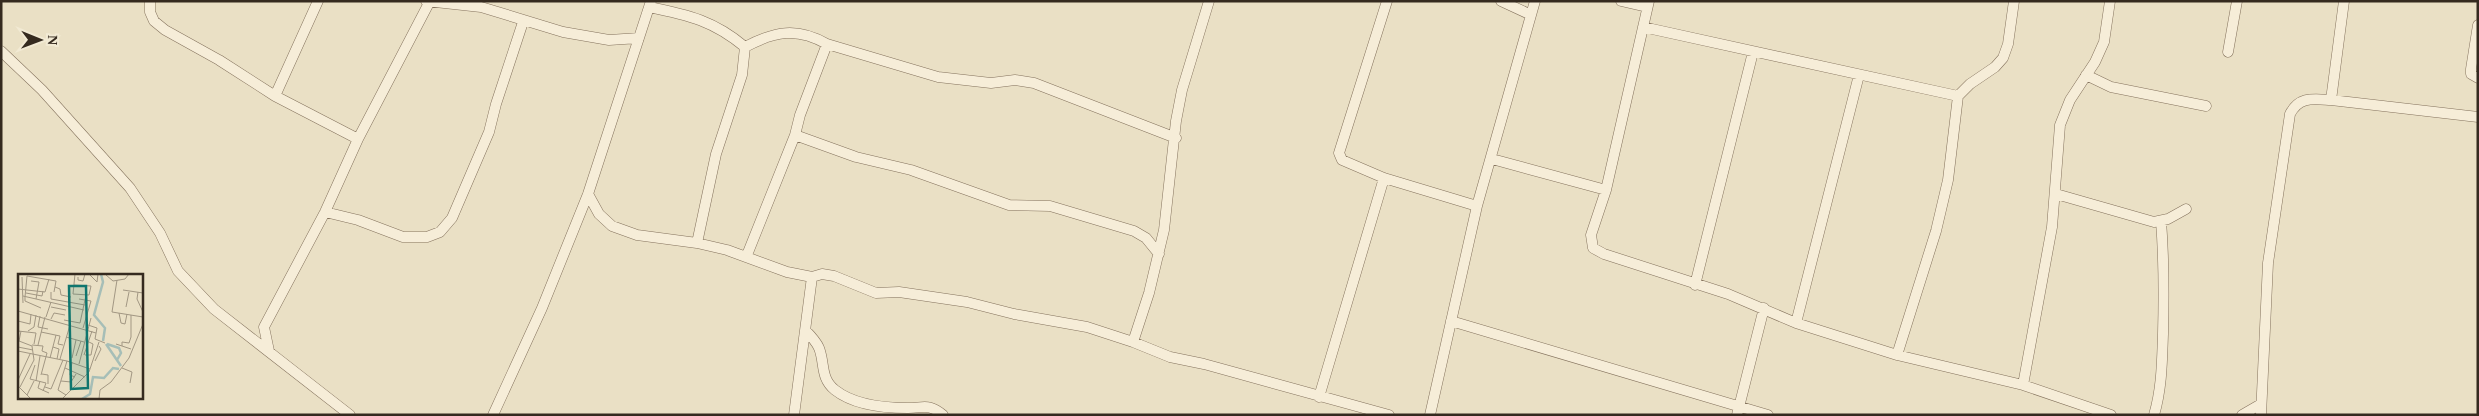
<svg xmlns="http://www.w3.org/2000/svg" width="2479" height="416" font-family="Georgia,serif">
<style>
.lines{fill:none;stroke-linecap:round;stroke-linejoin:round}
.minor-casing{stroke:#84725d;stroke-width:11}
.minor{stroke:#f6edd8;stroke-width:10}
.inset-river{fill:none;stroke:#a6beb7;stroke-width:2.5}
.inset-road{fill:none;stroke:#a29783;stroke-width:1}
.view{fill:#0f766e;fill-opacity:0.15;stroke:#0f766e;stroke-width:2.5}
.inset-edge{fill:none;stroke:#352a1f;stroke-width:2.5}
</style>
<rect width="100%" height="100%" fill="#eae0c5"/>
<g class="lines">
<defs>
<path id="minor" d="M150,1V12L154,21L165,30L219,60L275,96L358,139
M426,1L481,7L563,32L609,40L639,38
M1387,1L1339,153L1342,160L1384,178L1477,206
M1501,1L1529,14
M1621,1L1647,7
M1649,1L1606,190L1591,235L1593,248L1604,254L1728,294L1796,323L1897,355L2023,385L2111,415
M649,7C689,15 714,21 745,47L742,75L716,154L697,243
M2478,25L2471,69V74L2478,78
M1643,27L1958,96
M745,47C775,31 797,27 827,44L938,77L991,83L1015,80L1034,83L1176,138
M1,51L42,90L130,188L160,233L178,271L214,309L350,415
M2228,52L2237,1
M2086,75L2111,87L2206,106
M275,96L318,1
M2331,100L2344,1
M795,135L856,157L911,170L1009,205L1050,206L1134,231L1146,238L1159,254
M1492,159L1606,190
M588,194L599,214L612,226L637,235L697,243L727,250L787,272L812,277L822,274L834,276L876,293L899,292L967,302L1014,314L1087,327L1133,342L1170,357L1204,364L1389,415
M2056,194L2154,222L2168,219L2186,209
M325,212L358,220L403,237H427L440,232L452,218L489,132L496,104L523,22
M747,255L795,135L800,115L827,44
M1695,285L1753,52
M1451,321L1768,415
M1796,323L1859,75
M805,330C811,336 816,341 819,348C825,363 820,378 835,390C854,405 884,408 908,408C924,408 929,403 943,415
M1133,342L1149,293L1164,230L1176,121L1182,90L1209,1
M269,351L264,327L325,212L358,139L430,1
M1897,355L1936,231L1948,180L1958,96L1970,84L1995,67L2003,58L2008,44L2014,1
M2023,385L2052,227L2060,125L2070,100L2095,62L2104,42L2110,1
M1319,397L1384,178
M493,415L542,308L588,194L651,1
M794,415L812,277
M1430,415L1477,206L1535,1
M1737,415L1764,308
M2154,415C2162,388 2162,361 2163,334C2164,296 2164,259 2161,221
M2242,415L2261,404
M2261,415L2268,263L2290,114C2299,96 2313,99 2331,100L2478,117"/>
</defs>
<use href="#minor" class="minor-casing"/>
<use href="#minor" class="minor"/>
</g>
<g transform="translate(18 274)">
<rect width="125" height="125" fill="#eae0c5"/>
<path class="inset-river" d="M83,0L85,8L76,41L87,54L85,67M88,70L103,92M89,70L101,74L103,79L99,86M64,125L72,120L75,103L86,104L95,94L101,95"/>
<path class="inset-road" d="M71,0L79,8L80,0M88,1L95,7L107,5L111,0M4,3L5,29M60,3V6L65,7L67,0M99,6L94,38L125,43M13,7L21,8L18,25M56,11L73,12L71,21L55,20L57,0M37,13L42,15L43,21L53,23M0,15L27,18L31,5M0,16V35M105,16L125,19M33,18V25L67,31M120,18L119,25L125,38M8,19L24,22L25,17M5,22L66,36M7,23L9,2L38,7L36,18M7,23V27L23,34M61,25L73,27L65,54M33,33L48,36M108,33L111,18M0,37L78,59M101,39L103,49L107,50L109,40M22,42L20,53L30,55M28,43L33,28M33,45L36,39L47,41M46,46L62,49L68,21M0,47L12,50L13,40M70,51L79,54L77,65L87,69M0,57L18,59L16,70M10,57L16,53L18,41M23,58L42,62L40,70L45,71M48,63L66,68M98,70L113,75M14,71L25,72L24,77L29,79L23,101M20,71L27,43M104,72V68L111,69L113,63V41M0,73L15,76M35,73L41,75L39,85M0,77L49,87L72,95M66,81L74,57M67,81H73L75,70L71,68M58,82L63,67M32,84L38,61M54,84L58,66M42,85L52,51M77,87L83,75L81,72M54,88L52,101L57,103M61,90L73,44M17,91L12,105L28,109L25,117M47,94L67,103M104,94L114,98L112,109M24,100L30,101V110M0,106L12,80M18,107L22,82M22,107L20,114L31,119M43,107L53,108L58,100M1,113L13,125M2,113L16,86L14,72L1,67L3,57M27,113L33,115L45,86M9,121L16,107M48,121L40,116L49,87M44,125L71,98L81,68M81,125L82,116L93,108L111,84L125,50"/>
<path class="view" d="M51,12H68L70,114L53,115Z"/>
<rect width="125" height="125" class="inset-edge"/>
</g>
<rect width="2479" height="416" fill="none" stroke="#352a1f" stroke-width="5"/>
<g transform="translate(40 40) rotate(91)" stroke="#f2ead4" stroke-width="4" paint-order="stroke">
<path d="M0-4L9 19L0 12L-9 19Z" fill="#352a1f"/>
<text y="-8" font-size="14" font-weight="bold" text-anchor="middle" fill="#352a1f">N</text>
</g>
</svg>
